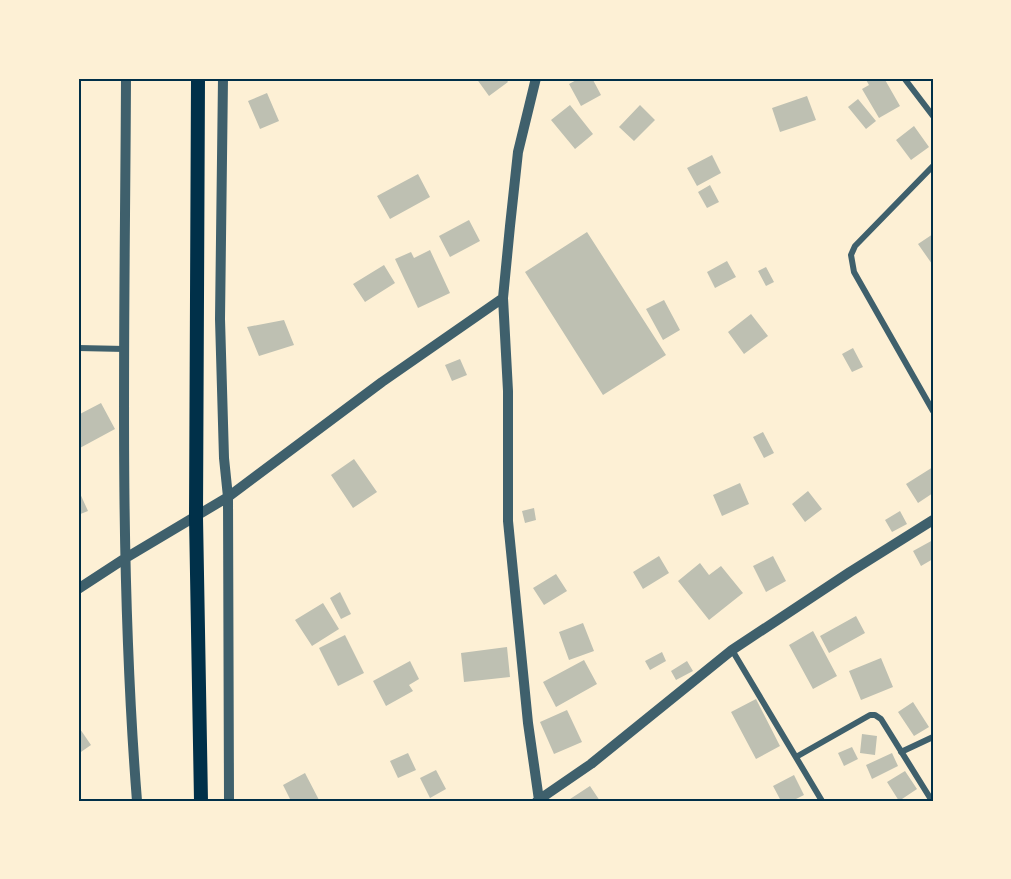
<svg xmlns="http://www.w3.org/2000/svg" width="1011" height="879" font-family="Georgia,serif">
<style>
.building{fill:#bec0b2}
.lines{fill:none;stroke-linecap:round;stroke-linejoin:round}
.minor{stroke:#3f606c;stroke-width:6}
.tertiary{stroke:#3f606c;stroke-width:10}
.trunk{stroke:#003049;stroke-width:14}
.neatline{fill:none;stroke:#003049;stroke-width:2}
</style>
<rect width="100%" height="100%" fill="#fdf0d5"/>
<path class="building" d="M476,78H505L508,82L489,96Z
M580,78H592L601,95L581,106L569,84Z
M865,78H884L900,106L879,118L862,89L869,85Z
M267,93L279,121L260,129L248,101Z
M807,96L816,120L780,132L772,108Z
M858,99L876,121L866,129L848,107Z
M570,105L593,134L575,149L551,120Z
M640,105L655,120L634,141L619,127Z
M914,126L929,147L911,160L896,140Z
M712,155L721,173L697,186L687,168Z
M418,174L430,197L390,219L377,196Z
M710,185L719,202L707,208L698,192Z
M469,220L480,241L450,257L439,236Z
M587,232L666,355L603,395L525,272Z
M933,234V263L932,264L918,244Z
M430,250L450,293L418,308L395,259L411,252L414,258Z
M727,261L736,277L715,288L707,272Z
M384,265L395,283L365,302L353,284Z
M766,267L774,282L766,286L758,271Z
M664,300L680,330L663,340L646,309Z
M751,314L768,336L744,354L728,332Z
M284,320L294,345L259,356L247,327Z
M853,348L863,367L852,372L842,354Z
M460,359L467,375L452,381L445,365Z
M101,403L115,429L78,449V415Z
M763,432L774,453L764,458L753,437Z
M354,459L377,492L353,508L331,475Z
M933,467V493L918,503L906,484Z
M740,483L749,504L722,516L713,495Z
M78,489L88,511L78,515Z
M808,491L822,509L805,522L792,504Z
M534,508L536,520L525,523L522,511Z
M900,511L907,524L892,532L885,520Z
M933,540V559L921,566L913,551Z
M659,556L669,573L643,589L633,572Z
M773,556L786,581L766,592L753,566Z
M700,563L709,575L721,566L743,593L709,620L678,581Z
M556,574L567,591L544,605L533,588Z
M340,592L351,614L341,619L330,598Z
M323,603L339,629L312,646L295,620Z
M856,616L865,633L829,653L820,636Z
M583,623L594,651L569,660L559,632Z
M813,631L837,676L813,689L789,645Z
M345,635L364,673L338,686L319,648Z
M507,647L510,677L464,682L461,653Z
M662,652L666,661L650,670L645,661Z
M881,658L893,687L861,700L849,671Z
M584,660L597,684L556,707L543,682Z
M410,661L419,679L409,685L413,691L386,706L373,681Z
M687,661L693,671L676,680L671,671Z
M756,699L780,746L756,759L731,712Z
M913,702L929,727L914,736L898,712Z
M567,710L582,742L554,754L540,722Z
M78,726L91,745L78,754Z
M862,734L877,736L875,755L860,753Z
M852,747L858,759L844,766L838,753Z
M408,753L416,770L398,778L390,761Z
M892,753L898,766L872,779L866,765Z
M436,770L446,789L430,798L420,778Z
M905,771L917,789L899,801L887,782Z
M305,773L319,800L316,801H291L283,785Z
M794,775L804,795L792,801H781L773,786Z
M590,786L600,801H567Z"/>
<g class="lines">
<path class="minor" d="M904,78L933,116
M933,166L855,246L851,255L854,272L933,411
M78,348L125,349
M732,650L822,801
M901,752L933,737
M796,757L870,715H875L881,719L932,801"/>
<path class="tertiary" d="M126,78C125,319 118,561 137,801
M223,78L220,319L224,458L228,497L229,801
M536,78L518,152L510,226L503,298L508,391V521L528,723L539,800
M78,589L124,559L228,497L382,382L503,298
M537,801L591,764L732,650L850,572L933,520"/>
<path class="trunk" d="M198,78L196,517L201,801"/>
</g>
<rect width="1011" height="879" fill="none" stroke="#fdf0d5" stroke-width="159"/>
<rect x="80" y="80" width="852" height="720" class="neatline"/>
</svg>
